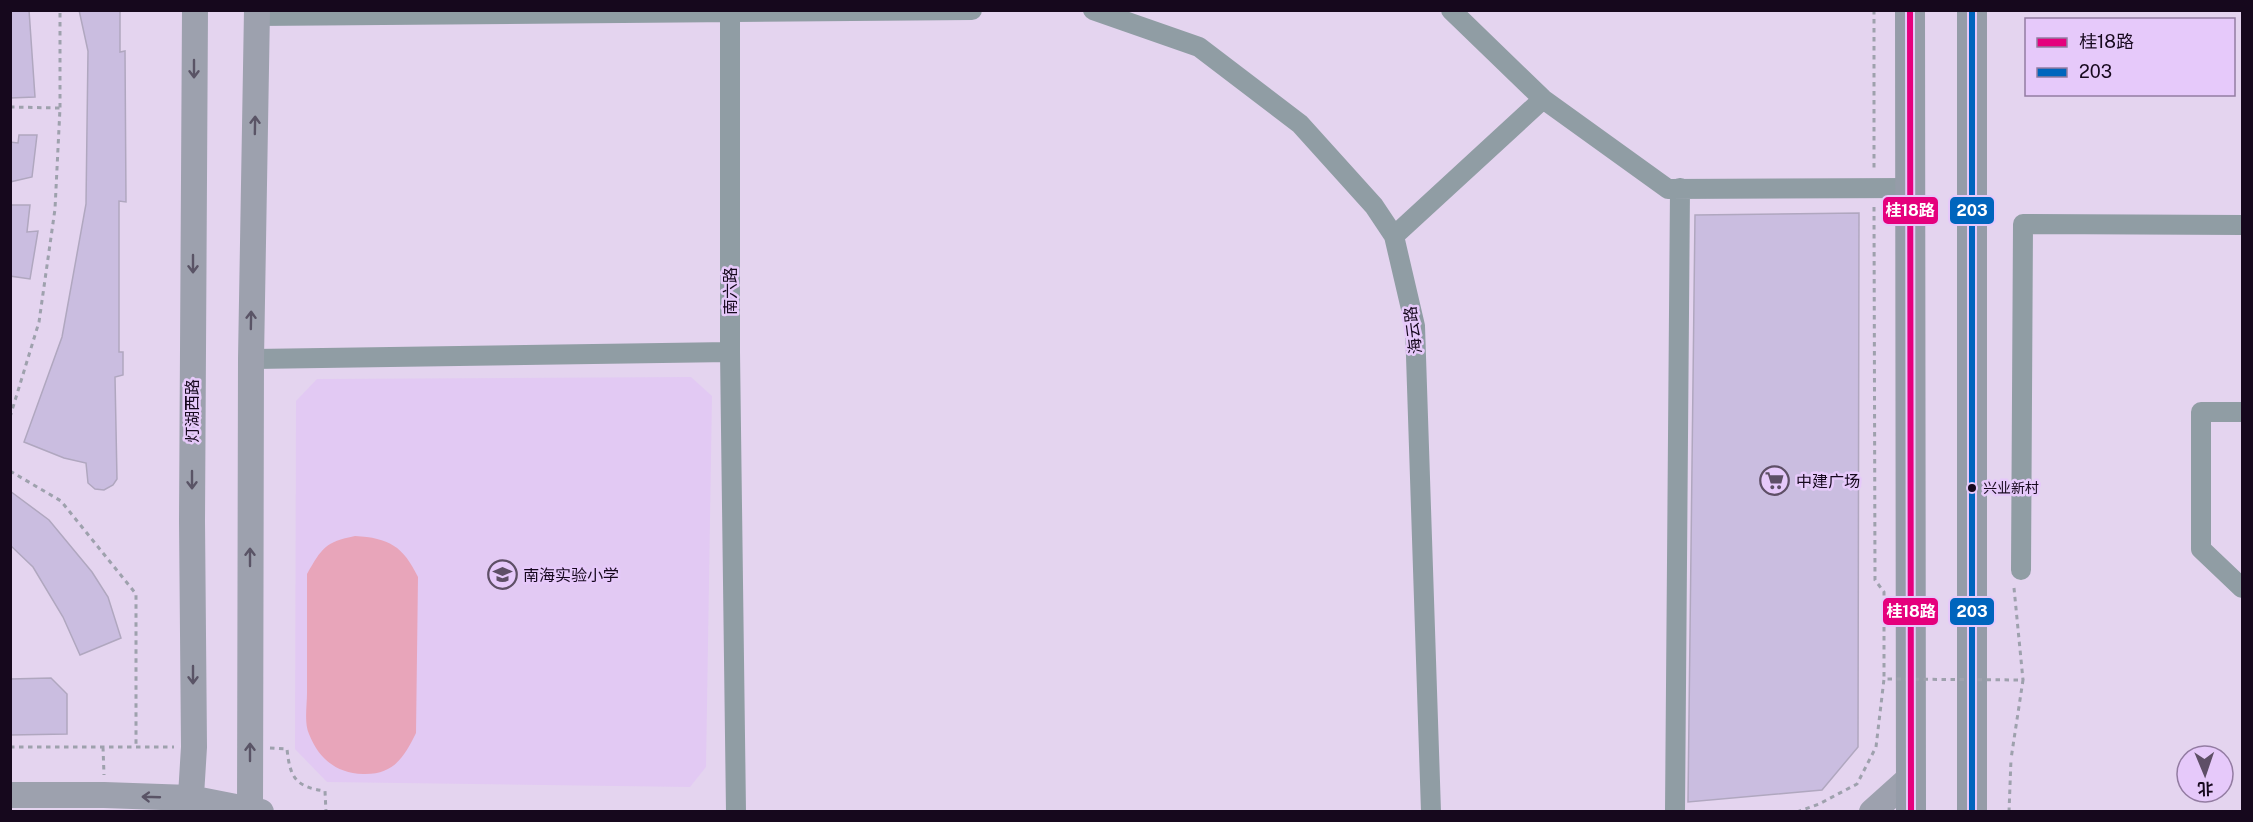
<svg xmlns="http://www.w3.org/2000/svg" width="2253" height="822" font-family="'Public Sans','Noto Sans SC',sans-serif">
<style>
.built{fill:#e2c9f3}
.green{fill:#e8a5ba}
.building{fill:#cabde0;stroke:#b0a7bf;stroke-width:1.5}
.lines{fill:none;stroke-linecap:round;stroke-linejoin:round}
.path{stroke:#9ea1ad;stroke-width:3;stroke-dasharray:4.5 4.5;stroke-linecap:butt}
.minor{stroke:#909da4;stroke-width:20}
.major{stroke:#9da1ae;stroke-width:26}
.highway{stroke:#959ca8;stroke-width:30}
.path-bridge{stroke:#9ea1ad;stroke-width:3;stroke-dasharray:4.5 4.5;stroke-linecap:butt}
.bus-1-casing{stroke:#e6c9fa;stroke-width:10}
.bus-2-casing{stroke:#e6c9fa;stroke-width:10}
.bus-1{stroke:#e5007d;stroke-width:6}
.bus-2{stroke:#0065bd;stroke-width:6}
.oneway{stroke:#5a5466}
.bus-dot{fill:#16081d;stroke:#e6c9fa;stroke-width:2}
.labels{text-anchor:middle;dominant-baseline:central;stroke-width:5;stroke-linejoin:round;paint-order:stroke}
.bus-label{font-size:14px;fill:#16081d;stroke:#e6c9fa;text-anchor:start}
.street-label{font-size:16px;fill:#16081d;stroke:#e6c9fa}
.poi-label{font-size:16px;fill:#16081d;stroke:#e6c9fa;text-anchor:start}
.line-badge{stroke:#e6c9fa;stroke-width:2}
.badge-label{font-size:16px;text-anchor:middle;font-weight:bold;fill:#fff}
</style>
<rect width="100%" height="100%" fill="#e4d4ef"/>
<path class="built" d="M691,377L712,396L706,767L690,787L327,782L295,749L296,401L317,379Z"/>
<path class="green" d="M355,536C389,538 403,546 418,577L416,733C404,757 394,775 363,774C336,773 319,759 309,734C304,723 307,705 307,693C307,653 307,613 307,574C322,548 325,542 355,536Z"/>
<path class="building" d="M10,10H29L35,97L10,98Z
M79,10H120V52L125,51L126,202L119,201V352H123V375L115,377L117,479L113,485L104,490L95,489L88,483L86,463L64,458L24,442L62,337L86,204L88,51Z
M19,135H37L32,177L10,182V142L18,143Z
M10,205H30L27,232L38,231L30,279L10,276Z
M1859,213L1858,747L1822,790L1688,802L1695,215Z
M10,491L49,520L92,572L108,597L121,638L80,655L63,617L33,567L10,545Z
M51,678L67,694V734L10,735V679Z"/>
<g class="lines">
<path class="path" d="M1874,10V171
M10,107L60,108
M1874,207L1875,580L1884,592V679
M10,417L39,322L55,209L60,108V10
M10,471L61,501L136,594V747
M2014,588L2023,680
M10,747H174
M103,747L104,775
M270,748L287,749C290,777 295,787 325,791L326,812
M1797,812L1819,804L1857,784L1876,747
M2009,812L2011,759"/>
<path class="minor" d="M1093,10L1199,47L1300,124L1374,206L1394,236L1415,326L1431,812
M1451,10L1543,99L1668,189L1910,188
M730,13V352L736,812
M257,16L972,10
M1394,236L1543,99
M251,359L730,352
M2242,412H2201V549L2242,588
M2021,570L2023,224L2242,225
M1675,812L1680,188"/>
<path class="major" d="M10,795H104L190,798L261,812
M190,812L194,747L192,521L195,10
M250,812L251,359L257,10
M1872,812L1911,777"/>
<path class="highway" d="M1910,10L1911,812
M1972,812V10"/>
<path class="path-bridge" d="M1876,747L1884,679L2023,680L2011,759"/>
<defs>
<path id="bus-1" d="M1910,10L1911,812"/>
<path id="bus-2" d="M1972,10V812"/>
</defs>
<use href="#bus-1" class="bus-1-casing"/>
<use href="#bus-2" class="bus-2-casing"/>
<use href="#bus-1" class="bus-1"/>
<use href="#bus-2" class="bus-2"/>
</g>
<defs><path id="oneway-shaft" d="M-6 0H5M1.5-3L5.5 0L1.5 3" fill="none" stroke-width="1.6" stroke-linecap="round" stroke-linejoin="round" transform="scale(1.5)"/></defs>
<g class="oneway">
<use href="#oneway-shaft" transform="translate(194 69) rotate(90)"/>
<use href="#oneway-shaft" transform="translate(255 125) rotate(-89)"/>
<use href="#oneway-shaft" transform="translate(193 264) rotate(90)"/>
<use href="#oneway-shaft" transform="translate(251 320) rotate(-89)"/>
<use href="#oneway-shaft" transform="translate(192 480) rotate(90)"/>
<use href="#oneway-shaft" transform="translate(250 557) rotate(-90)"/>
<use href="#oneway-shaft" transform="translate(193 675) rotate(90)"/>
<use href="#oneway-shaft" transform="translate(250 752) rotate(-90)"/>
<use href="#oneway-shaft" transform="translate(151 797) rotate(-178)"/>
</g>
<defs>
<symbol id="supermarket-ring" viewBox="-11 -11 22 22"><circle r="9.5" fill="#e6c9fa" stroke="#5e4f66" stroke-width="1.5"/><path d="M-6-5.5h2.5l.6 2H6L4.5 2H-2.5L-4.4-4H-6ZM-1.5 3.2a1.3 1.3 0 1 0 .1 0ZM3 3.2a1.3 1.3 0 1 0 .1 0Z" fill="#5e4f66"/></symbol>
<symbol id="school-ring" viewBox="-11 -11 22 22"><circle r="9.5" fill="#e6c9fa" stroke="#5e4f66" stroke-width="1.5"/><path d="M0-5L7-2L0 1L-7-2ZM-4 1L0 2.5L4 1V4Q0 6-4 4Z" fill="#5e4f66"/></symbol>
</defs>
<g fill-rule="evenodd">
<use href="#supermarket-ring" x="1758" y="464" width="33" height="33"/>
<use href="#school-ring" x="486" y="558" width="33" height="33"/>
</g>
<circle class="bus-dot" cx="1972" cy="488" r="5"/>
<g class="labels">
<g class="bus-label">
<text x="1983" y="488">兴业新村</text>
</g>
<g class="street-label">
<text transform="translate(730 291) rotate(-90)">南六路</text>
<text transform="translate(1413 330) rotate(-97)">海云路</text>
<text transform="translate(192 411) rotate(-90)">灯湖西路</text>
</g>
<g class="poi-label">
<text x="1796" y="481">中建广场</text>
<text x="523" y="575">南海实验小学</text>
</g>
</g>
<g class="line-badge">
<rect x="1882" y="196" width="57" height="29" rx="6" fill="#e5007d"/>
<rect x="1949" y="196" width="46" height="29" rx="6" fill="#0065bd"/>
<rect x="1882" y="597" width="57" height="29" rx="6" fill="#e5007d"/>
<rect x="1949" y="597" width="46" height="29" rx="6" fill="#0065bd"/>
</g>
<g class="badge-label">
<text x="1910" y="216">桂18路</text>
<text x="1972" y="216">203</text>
<text x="1911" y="617">桂18路</text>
<text x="1972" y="617">203</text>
</g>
<rect width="2253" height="822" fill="none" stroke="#16081d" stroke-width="24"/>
<rect x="2025" y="18" width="210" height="78" fill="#e6c9fa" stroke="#937ca2" stroke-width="1.5"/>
<rect x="2037" y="38" width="30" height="9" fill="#e5007d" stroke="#937ca2" stroke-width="1.5"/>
<text x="2079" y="48" font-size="18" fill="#16081d">桂18路</text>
<rect x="2037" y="68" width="30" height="9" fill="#0065bd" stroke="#937ca2" stroke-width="1.5"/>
<text x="2079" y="78" font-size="18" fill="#16081d">203</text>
<g transform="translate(2205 774) rotate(178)"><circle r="28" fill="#e6c9fa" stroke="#937ca2" stroke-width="1.5"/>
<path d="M0-4.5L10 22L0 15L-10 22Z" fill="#5e4f66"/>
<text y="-9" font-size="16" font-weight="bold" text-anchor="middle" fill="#16081d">北</text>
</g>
</svg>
